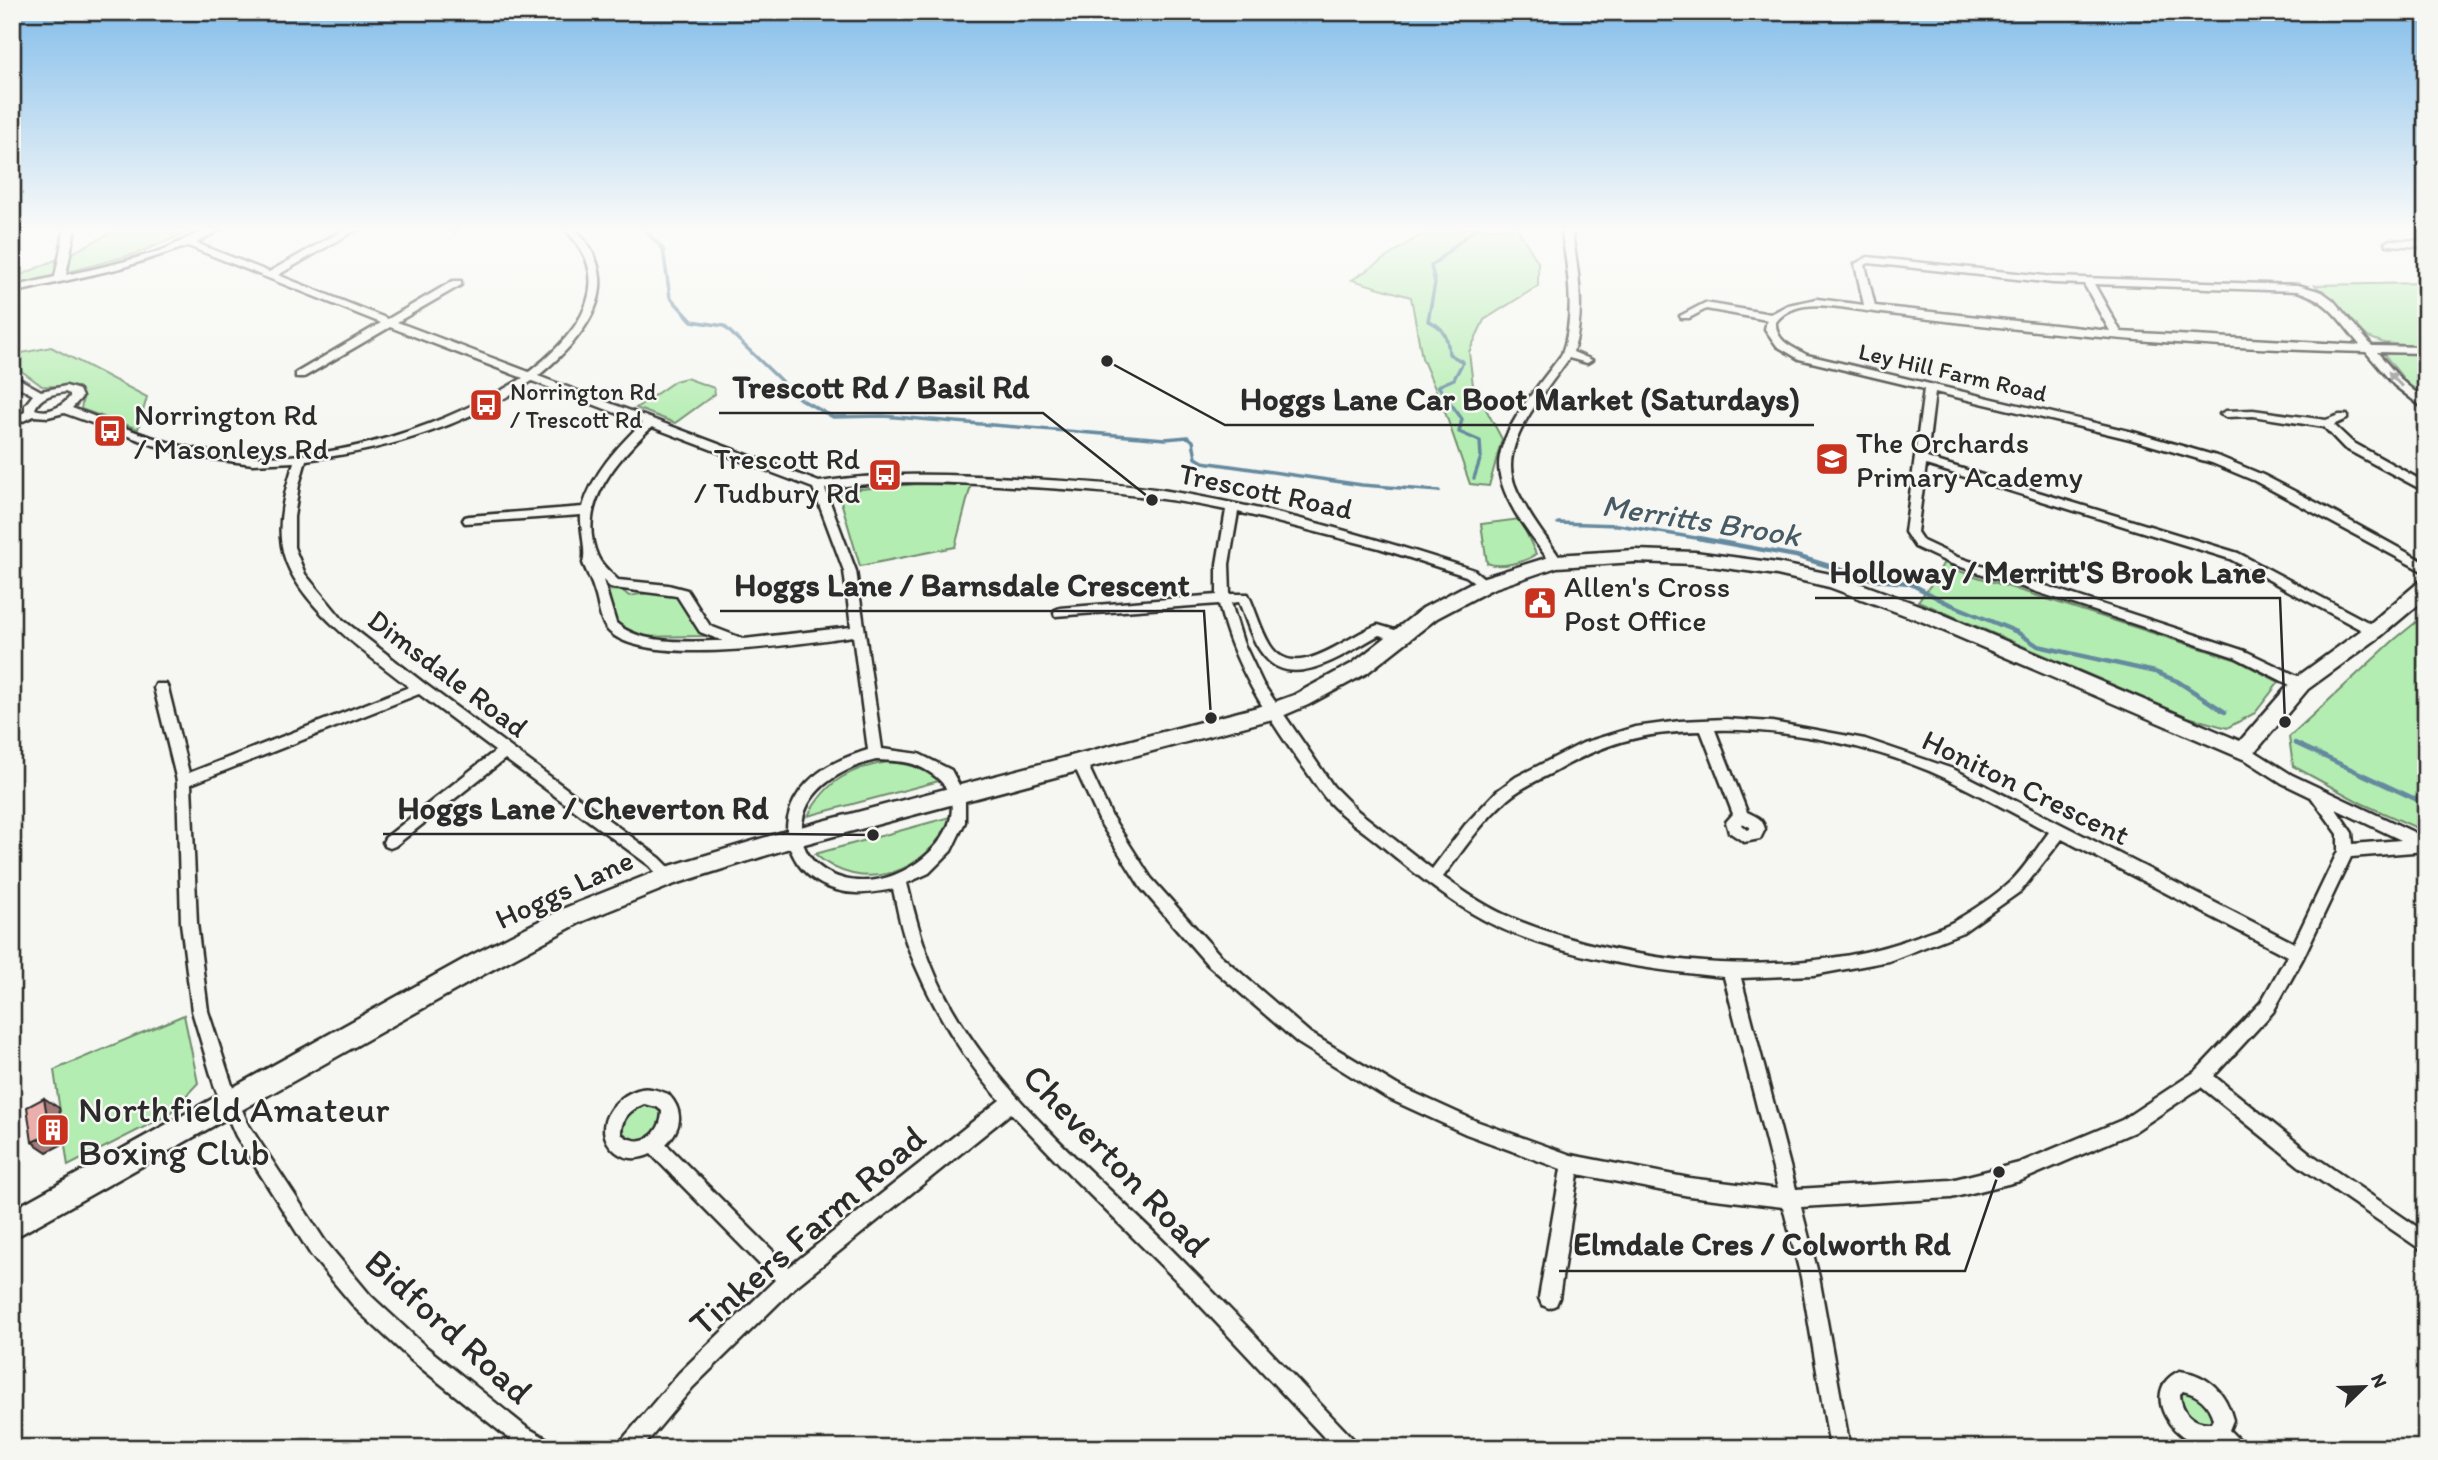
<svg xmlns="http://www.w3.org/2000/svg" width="2438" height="1460" font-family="Itim,sans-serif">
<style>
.green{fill:#b4edb1;stroke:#708c6e;stroke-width:2}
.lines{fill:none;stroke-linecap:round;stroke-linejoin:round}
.stream-far1{stroke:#658a9f;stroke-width:3.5}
.stream{stroke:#658a9f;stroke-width:4.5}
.street-casing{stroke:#2b2b2b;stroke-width:5}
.secondary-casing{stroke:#2b2b2b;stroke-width:5}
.street{fill:#f6f6f2;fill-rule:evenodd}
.secondary{fill:#f6f6f2;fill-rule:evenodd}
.shaded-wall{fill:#a47a77;stroke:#2b2b2b;stroke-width:2}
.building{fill:#eaafaa;stroke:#2b2b2b;stroke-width:2}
.oneway{fill:#90908e}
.labels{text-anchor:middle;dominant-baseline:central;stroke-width:5;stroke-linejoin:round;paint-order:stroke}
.far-street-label{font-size:24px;fill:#2b2b2b;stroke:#f6f6f2}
.far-poi-label{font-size:24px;fill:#2b2b2b;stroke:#f6f6f2;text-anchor:start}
.poi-label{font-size:30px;fill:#2b2b2b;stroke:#f6f6f2;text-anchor:start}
.street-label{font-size:30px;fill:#2b2b2b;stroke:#f6f6f2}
.water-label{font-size:32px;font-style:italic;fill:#485b65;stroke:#f6f6f2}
.near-poi-label{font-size:37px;fill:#2b2b2b;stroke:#f6f6f2;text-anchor:start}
.near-street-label{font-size:37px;fill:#2b2b2b;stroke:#f6f6f2}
.leader{fill:none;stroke:#2b2b2b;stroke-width:2.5}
.callout-dot{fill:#2b2b2b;stroke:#f6f6f2;stroke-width:2.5}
.callout-label{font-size:32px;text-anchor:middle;font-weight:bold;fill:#2b2b2b;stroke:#f6f6f2;stroke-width:5;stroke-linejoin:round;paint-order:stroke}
</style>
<rect width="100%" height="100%" fill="#f6f6f2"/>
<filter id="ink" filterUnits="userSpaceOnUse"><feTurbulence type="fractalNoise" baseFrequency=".0143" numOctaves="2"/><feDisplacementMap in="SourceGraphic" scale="14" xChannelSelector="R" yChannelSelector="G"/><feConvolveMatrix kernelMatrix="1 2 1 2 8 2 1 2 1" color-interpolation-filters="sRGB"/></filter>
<g filter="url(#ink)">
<path class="green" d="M120,228H199L135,254L12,287V279L76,251Z
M1431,228H1517L1538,262V286L1484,320L1469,352L1473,385L1502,439L1489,486L1470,484L1445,412L1422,358L1411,297L1352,280Z
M2426,283V347L2384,343L2368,337L2315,285Z
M51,347L147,397L138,429L81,409L83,397L78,387L42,386L12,364V355Z
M2426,352V400L2410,387L2384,354Z
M686,378L714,388L715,394L675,423L636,408L675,381Z
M917,484L971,485L955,547L860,566L838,491Z
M1520,519L1536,554C1526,562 1499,569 1487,563L1481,524Z
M1944,562L1959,571L2237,660L2279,682L2255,713L2227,728L2188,717L1918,601L1933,582Z
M608,590L623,591L629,596C660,590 676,588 693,616C697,623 702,629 704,636L631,637L615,624Z
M2426,614V832L2361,803L2293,766L2289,737L2394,640Z
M889,762C909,764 923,768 939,781L808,816C826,781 851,767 889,762Z
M950,817C929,874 861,896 815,854Z
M184,1015L198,1083L168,1115L68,1166L54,1070Z
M645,1104C673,1110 663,1132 643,1141L630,1140L623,1132C622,1117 632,1108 645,1104Z
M2186,1391L2196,1392L2215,1416L2211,1424L2201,1426L2184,1414L2179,1397Z"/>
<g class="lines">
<path class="stream-far1" d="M643,228L663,249L670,297L692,321L724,326L800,399L833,417L883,416L1165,439L1188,437L1193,441L1196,458L1203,462L1362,485L1439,491
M1474,478L1481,457L1480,441L1459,432L1462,419L1438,386L1454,379L1463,362L1449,354C1448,338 1444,326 1428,321L1435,283L1431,266L1476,228
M1558,523L1618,525L1708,540"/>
<path class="stream" d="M1698,538L1796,556L1875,580L1909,583L1945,602L2017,632L2038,646L2155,672L2177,681L2225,712
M2295,743L2426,804"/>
<defs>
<path id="street" d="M65,228H75L66,275C98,268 130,261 162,250C181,243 202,227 223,228L196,243L269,272L347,228H359L278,275L388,319L453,281H461V285L397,322L529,372C560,348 601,308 588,265C584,250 574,240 565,228H575C585,240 596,254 599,271C608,312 567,352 538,376L819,482C884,472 949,474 1014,478C1064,481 1113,483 1162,490C1269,507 1372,537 1474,570L1491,584L1489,587H1481L1466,576L1379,548L1238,512L1229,564L1230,594H1248C1256,610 1260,629 1270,645C1295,685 1347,635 1378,625L1405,633L1407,636L1405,639L1400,641L1379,635C1349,651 1294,692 1265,657C1251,641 1247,620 1239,602L1231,603L1243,642L1263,684L1333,786L1358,811L1432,869L1465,825L1497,791L1516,777L1583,743L1635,727L1680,721L1726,719L1772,722L1865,739L1953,769L2294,943L2338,851V834L2311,797L2282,783L2238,755L2236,751L2238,747H2248L2292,775L2426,838V851L2351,857L2303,958L2273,1012L2214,1076L2311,1154L2426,1233V1253L2299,1166L2201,1087L2134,1132L2020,1181L1951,1198L1801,1207L1819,1277L1850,1448H1830L1801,1277L1783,1207L1689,1196L1578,1174L1559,1298L1556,1305L1549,1308L1542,1305L1539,1298L1561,1169L1466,1134L1385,1097L1298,1043L1207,964L1141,888L1101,824L1072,761L1074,757H1084L1112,817L1151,878L1219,954L1310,1033L1397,1085L1476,1121L1571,1155L1689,1178L1778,1189L1724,977C1648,970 1569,959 1498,927C1453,906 1415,873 1377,842C1361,829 1342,817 1328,801C1318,790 1310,775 1300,763C1266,714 1232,663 1219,604L1055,616L1054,613L1055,610L1060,608L1217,595V564L1226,510C1155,495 1085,490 1013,486C950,482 887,479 825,489L856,571L882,749L919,754L951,770L965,796V822L951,851L929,873L907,883C916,920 925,955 942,989C994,1093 1091,1169 1172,1250C1234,1312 1294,1377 1355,1441L1358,1448H1334L1181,1285L1074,1179L1011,1113L795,1287L693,1387L642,1448H618L621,1441L679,1373L775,1280L651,1154C638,1160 626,1160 615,1151C589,1128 614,1095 641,1089C649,1087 660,1091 668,1094C684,1111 682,1128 666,1144L789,1267L1000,1100C959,1054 928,1000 906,942C900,925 897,907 893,889C881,891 868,894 856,893C795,891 764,828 807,783C824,765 846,757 868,750L853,636C805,643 637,670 606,628C599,618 599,604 595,593C592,582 587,573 583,563C587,551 580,530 581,515L465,523L463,520L465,517L469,516L583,507C593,473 617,447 642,423L532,381C466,426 385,451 306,460L299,485L294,517V547L305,574L343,620L425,684L660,858L678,876L675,881C664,884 657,874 650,866L505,759L395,846L390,848L385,846L383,842L385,838L495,751L419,694L191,784L197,923L208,1011L233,1088L248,1124L325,1241L371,1296L425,1346L526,1427L551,1441L554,1448H524L512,1441L411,1360L357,1310L311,1255L236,1136L215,1088L192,1011L181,923L177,781L154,688L156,684H166L168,688L189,773L409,687C368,654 291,602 282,546C277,519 286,488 294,462L253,464L205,458L153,445L64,413L48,417L34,416L12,426V418L25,412V405L33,395L12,383V375L41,391L66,386L79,390L82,397L72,408C115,424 158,442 203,451C310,472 432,433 523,378L390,327L304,377H296V373L381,323L188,246L121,268L12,293V287L55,277ZM65,392L70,394V397C61,407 49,414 35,409C40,396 53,394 65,392ZM652,427L813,488L844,571L851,627L744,639L710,626L687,590L668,585L618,580C611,573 600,564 597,555C576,505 618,458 652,427ZM603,580L610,587L614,588L677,596L700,632L723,641C689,641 643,646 616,623ZM1715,730C1788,728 1879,747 1945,778C1980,795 2015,814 2049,832C2037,848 2025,868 2010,882C1995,896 1970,912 1953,922C1942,928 1929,931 1918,936C1799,982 1628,967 1512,918C1487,908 1465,892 1443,877C1463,850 1482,821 1508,799C1522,787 1538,780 1554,772C1604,743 1642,732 1701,731L1733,814L1726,822L1729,832L1744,842L1760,839L1765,829C1762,818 1757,817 1747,812ZM876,760C889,761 906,760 918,766C1007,805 900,911 829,873C815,866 803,852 802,836C798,793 839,769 876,760ZM2336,809L2401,840L2353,844L2352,833ZM1742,823L1750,827V829L1747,830L1741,825ZM2062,839L2287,956L2261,1002L2196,1071L2122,1120L2019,1163L1951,1180L1796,1189L1741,978L1814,975L1889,961L1963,932L2021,891ZM644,1104L657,1107L662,1111C662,1134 641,1150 621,1134C621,1118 630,1110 644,1104Z
M448,228H459L454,231Z
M1561,228H1571C1578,269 1586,312 1573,352L1592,360L1587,363L1569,358C1550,386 1510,431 1511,467C1511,479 1517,492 1523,502C1534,524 1549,541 1562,561L1556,565L1552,564C1533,539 1499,498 1499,465C1500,428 1541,383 1562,354C1576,313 1568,270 1561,228Z
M2390,240L2426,241V247L2387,245L2385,243Z
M1868,257L2053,277L2298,285L2322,292L2333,300L2372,346L2426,347V353L2377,352L2402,381L2426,401V410L2394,385L2366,352C2199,348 2032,333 1867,311C1840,308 1796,295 1776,322C1775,341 1792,347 1807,355L2133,432L2220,457L2263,475L2319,504L2426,563V573L2255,481L2212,463L2130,439L1935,392L1927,458L2238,553L2379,628L2381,631L2374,636L2369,634L2230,559L1926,465L1917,532L1923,541L1957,557L2245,651L2306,680L2308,684L2306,688H2296L2235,657L1949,563L1915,547L1905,532L1924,389L1799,359L1777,346L1765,329L1767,320L1706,309L1689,318H1681L1680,316L1705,303L1771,314L1788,305L1817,299L1864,305L1855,264ZM1869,263L2053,283L2084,284L2110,331L1875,306L1865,265ZM2094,284L2297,291C2329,300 2340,321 2360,345L2121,332Z
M2253,410L2326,420L2339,415H2347V419L2334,425L2352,442L2426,483V492L2344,448L2324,427L2253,416L2226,417L2220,414L2226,411Z
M2180,1371C2209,1375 2226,1392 2233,1420L2229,1430L2240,1441L2243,1448H2218L2214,1443C2175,1452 2136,1389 2180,1371ZM2183,1391C2198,1394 2209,1404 2213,1419L2211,1423C2193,1424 2181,1412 2180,1394Z"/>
<path id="secondary" d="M1635,550L1695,552L1777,563L1840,576L1935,611L2240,741L2294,679L2367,626L2419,582L2426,580V598L2381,636L2308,689L2251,757L2243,759L1921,621L1829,587L1777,575L1695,564L1635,562L1557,567L1492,589L1437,618L1367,673L1308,705L1280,717L793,847L675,884L583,921L486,973L12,1239V1210L468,957L567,907L670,866L793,829L1269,704L1294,695L1353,663L1423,608L1478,579L1556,555Z"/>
</defs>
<use href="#street" class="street-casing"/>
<use href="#secondary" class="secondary-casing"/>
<use href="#street" class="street"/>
<use href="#secondary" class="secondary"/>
</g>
<path class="shaded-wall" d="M44,1098L59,1108L65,1143L47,1152L32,1142Z"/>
<path class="building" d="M44,1098L50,1134L32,1142L27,1107Z"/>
<defs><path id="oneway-solid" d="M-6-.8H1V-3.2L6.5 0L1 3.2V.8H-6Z" transform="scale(1.75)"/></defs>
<use class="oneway" href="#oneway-solid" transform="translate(2395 379) rotate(-132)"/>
</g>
<linearGradient id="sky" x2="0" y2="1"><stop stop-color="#83bdea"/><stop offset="0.53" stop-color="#fbfbf9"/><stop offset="1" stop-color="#fbfbf9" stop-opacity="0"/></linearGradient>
<rect width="2438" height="432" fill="url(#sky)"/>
<defs>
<symbol id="bus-square" viewBox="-11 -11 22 22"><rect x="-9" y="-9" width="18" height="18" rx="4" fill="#c8321e" stroke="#f6f6f2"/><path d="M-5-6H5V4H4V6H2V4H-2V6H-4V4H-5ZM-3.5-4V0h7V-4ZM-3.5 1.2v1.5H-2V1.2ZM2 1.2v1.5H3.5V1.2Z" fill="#fff"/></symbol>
<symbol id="school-square" viewBox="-11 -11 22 22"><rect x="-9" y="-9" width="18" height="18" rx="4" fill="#c8321e" stroke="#f6f6f2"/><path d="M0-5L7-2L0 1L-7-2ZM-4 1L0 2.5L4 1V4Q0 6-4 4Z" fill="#fff"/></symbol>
<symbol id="civic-square" viewBox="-11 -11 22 22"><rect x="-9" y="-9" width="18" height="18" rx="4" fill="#c8321e" stroke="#f6f6f2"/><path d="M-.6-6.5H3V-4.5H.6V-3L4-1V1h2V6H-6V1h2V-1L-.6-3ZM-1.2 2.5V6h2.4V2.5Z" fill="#fff"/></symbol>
<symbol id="building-square" viewBox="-11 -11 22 22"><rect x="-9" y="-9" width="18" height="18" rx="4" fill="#c8321e" stroke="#f6f6f2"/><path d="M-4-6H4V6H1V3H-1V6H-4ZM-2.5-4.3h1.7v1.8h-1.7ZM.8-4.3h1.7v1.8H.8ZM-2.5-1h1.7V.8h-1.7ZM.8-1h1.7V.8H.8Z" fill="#fff"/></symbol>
</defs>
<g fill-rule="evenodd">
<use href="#bus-square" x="467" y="386" width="38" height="38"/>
<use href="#bus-square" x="91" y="412" width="38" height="38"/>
<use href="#school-square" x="1813" y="440" width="38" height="38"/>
<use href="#bus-square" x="866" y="456" width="38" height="38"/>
<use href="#civic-square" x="1521" y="584" width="38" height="38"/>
<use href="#building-square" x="34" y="1111" width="38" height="38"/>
</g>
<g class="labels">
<g class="far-street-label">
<text transform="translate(1953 372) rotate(13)">Ley Hill Farm Road</text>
</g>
<g class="far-poi-label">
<text x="510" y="391">Norrington Rd<tspan x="510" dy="28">/ Trescott Rd</tspan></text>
</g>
<g class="poi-label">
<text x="134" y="414">Norrington Rd<tspan x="134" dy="34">/ Masonleys Rd</tspan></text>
<text x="1856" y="442">The Orchards<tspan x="1856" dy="34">Primary Academy</tspan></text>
<text x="860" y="458" text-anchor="end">Trescott Rd<tspan x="860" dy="34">/ Tudbury Rd</tspan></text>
<text x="1564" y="586">Allen's Cross<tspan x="1564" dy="34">Post Office</tspan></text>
</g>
<g class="street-label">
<text transform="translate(1266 491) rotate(12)">Trescott Road</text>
<text transform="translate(448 673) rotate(37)">Dimsdale Road</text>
<text transform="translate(2026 787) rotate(26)">Honiton Crescent</text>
<text transform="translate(564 889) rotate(-25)">Hoggs Lane</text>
</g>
<g class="water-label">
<text transform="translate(1701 520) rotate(9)">Merritts Brook</text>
</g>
<g class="near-poi-label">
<text x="78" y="1109">Northfield Amateur<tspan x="78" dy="43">Boxing Club</tspan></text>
</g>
<g class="near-street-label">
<text transform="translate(1117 1160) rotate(46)">Cheverton Road</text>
<text transform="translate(807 1230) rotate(-41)">Tinkers Farm Road</text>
<text transform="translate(449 1326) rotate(42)">Bidford Road</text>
</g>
</g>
<path class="leader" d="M1152 500L1043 413H719M1107 361L1225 425H1814M2285 722L2280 598H1815M1211 718L1204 611H720M873 835L783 834H383M1999 1172L1965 1271H1559"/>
<g class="callout-dot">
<circle cx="1152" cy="500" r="7"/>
<circle cx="1107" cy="361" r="7"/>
<circle cx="2285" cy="722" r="7"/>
<circle cx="1211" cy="718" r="7"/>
<circle cx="873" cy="835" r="7"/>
<circle cx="1999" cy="1172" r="7"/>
</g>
<g class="callout-label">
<text x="881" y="398">Trescott Rd / Basil Rd</text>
<text x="1520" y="410">Hoggs Lane Car Boot Market (Saturdays)</text>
<text x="2048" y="583">Holloway / Merritt'S Brook Lane</text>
<text x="962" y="596">Hoggs Lane / Barnsdale Crescent</text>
<text x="583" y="819">Hoggs Lane / Cheverton Rd</text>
<text x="1762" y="1255">Elmdale Cres / Colworth Rd</text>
</g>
<rect width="2438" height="1460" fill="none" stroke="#f6f6f2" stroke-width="42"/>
<rect x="21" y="21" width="2396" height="1418" fill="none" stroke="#2b2b2b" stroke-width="2.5" filter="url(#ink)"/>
<g transform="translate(2364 1387) rotate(67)" stroke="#f6f6f2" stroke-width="5" paint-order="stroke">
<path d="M0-5L12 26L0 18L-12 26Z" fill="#2b2b2b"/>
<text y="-10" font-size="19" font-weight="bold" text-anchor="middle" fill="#2b2b2b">N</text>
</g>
</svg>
